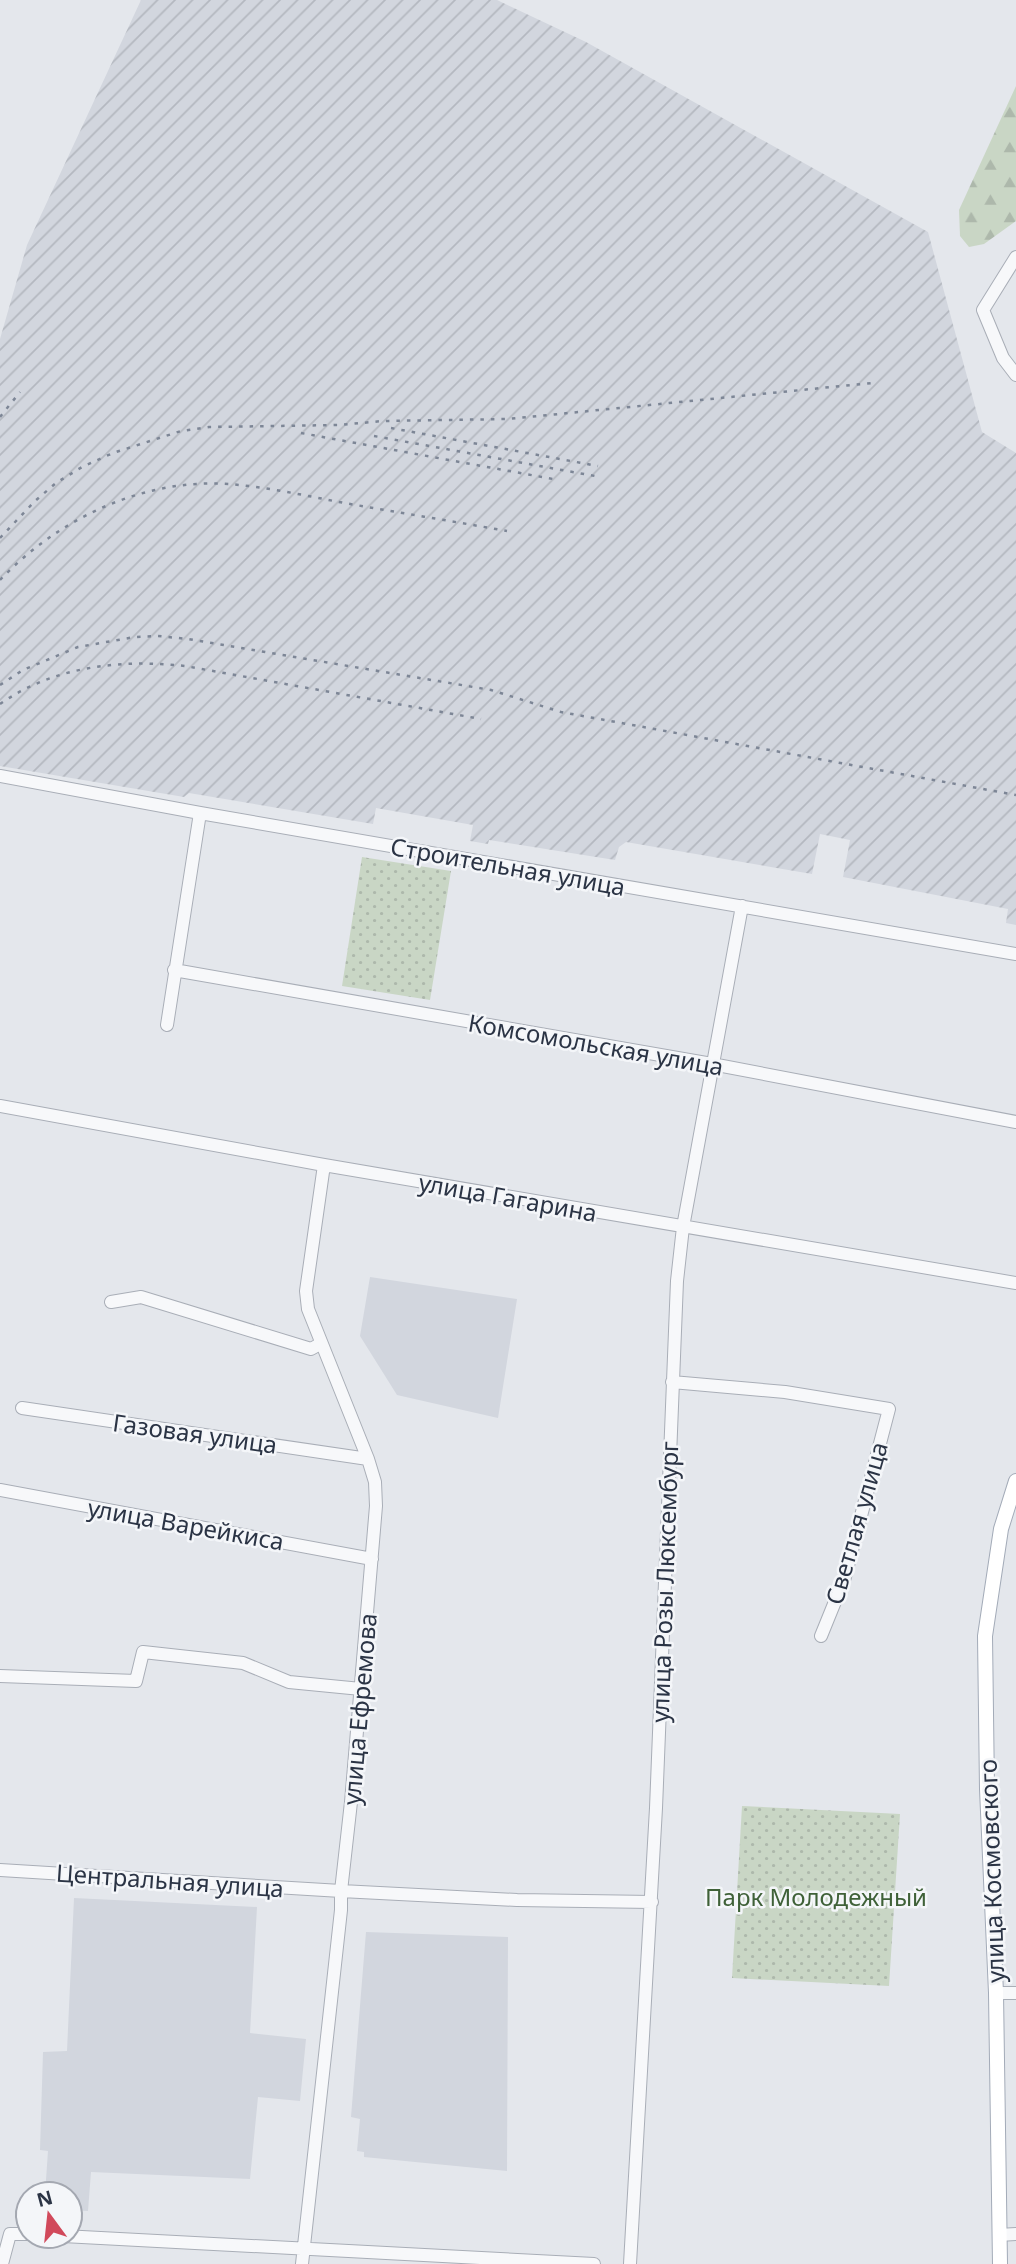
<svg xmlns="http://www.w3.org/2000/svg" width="1016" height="2264" font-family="'Noto Sans',sans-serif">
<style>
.built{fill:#d2d6de}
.industrial{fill:url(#industrial-furrows)}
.grass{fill:url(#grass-dots)}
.forest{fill:url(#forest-firs)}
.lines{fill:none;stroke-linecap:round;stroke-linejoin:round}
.minor-casing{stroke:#a9aeb7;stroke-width:14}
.major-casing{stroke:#a3abb8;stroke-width:16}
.minor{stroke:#f7f8fa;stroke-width:12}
.major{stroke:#fff;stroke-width:14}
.rail{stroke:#7d8696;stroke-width:2.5;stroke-dasharray:3.5 7;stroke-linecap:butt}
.labels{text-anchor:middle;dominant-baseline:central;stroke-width:5;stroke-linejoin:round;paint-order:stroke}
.street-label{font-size:24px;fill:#2b3445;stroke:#f4f6f9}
.park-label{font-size:24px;fill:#3f6138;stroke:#f4f6f9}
</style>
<defs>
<pattern id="industrial-furrows" width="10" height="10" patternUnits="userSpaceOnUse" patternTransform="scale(1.75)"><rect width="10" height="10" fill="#d2d6de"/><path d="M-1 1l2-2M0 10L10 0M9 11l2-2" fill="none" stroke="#b4b8c0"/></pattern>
<pattern id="grass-dots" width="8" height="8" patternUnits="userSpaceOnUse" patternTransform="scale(1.75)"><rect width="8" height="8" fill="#c9d6c5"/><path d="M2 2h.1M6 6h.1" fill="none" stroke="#adb8ab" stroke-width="1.8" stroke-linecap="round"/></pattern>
<pattern id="forest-firs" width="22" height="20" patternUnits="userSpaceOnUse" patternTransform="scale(1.75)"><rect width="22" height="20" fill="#c9d6c5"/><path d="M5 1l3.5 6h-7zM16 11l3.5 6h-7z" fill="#adb8ab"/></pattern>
</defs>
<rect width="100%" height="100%" fill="#e4e7ec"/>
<path class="built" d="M370,1277L517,1299L498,1418L397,1395L360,1336Z
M74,1898L257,1907L250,2033L306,2039L300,2101L258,2097L250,2179L91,2172L88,2211L70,2210V2194H45L48,2151L40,2150L43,2052L67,2051Z
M366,1932L508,1937L507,2171L364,2157V2152L357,2151L360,2119L351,2117Z"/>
<path class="industrial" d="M141,0H497L586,42L928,232L982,432L1016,453V925L1006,923L1008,909L843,877L850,840L820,834L812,874L626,842L619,847L615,860L489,840L488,844L470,841L473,825L376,808L373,824L189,793L184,797L0,766V339L27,245Z"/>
<path class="grass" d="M362,857L451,871L430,1000L342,986Z
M742,1806L900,1814L889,1986L732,1978Z"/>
<path class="forest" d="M1016,86V221L984,244L969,247L960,236L959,210Z"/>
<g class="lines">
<defs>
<path id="minor" d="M1016,257L983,310L1003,358L1016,375
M0,776L200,813L1016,954
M174,970L712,1064L1016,1122
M167,1025L200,813
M0,1106L324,1165L1016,1283
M111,1302L141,1297L311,1349L320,1344
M672,1382L785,1392L889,1409L845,1577L821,1636
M22,1408L368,1459
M0,1490L372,1559
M0,1676L136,1681L143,1652L243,1663L289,1682L361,1689
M0,1870L341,1891L517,1900L652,1902
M996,1993H1016
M999,2235L1016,2234
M63,2236L594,2264
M2,2264L10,2234H28
M302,2264L341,1910V1891L351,1802L376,1506L375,1482L368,1459L308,1309L306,1291L324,1165
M630,2264L656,1808L677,1281L683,1227L742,906"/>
<path id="major" d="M1000,2264L996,1993L987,1789L985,1636L1001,1529L1016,1481"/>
</defs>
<use href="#minor" class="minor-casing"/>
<use href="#major" class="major-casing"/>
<use href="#minor" class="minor"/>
<use href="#major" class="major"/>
<path class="rail" d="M0,417L20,392
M391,428L598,466
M301,433L553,479
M374,436L595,476
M0,538L35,501L56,483L82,467L113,453L181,431L209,427L339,425L383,421L508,419L872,383
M0,580C58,519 143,478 229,484C266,487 303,495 339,502C395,512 451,521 507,531
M0,685L23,670L78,647L135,637L158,636L188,639L491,690L561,712L1016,795
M0,704C54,666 121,659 185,666L481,719"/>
</g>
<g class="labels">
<g class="street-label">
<text transform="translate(508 866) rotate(10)">Строительная улица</text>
<text transform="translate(596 1044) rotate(10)">Комсомольская улица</text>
<text transform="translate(508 1197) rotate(10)">улица Гагарина</text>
<text transform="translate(195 1433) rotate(8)">Газовая улица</text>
<text transform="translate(856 1523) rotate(-74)">Светлая улица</text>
<text transform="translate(186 1524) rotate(10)">улица Варейкиса</text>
<text transform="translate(664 1582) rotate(-88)">улица Розы Люксембург</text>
<text transform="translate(359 1709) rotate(-85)">улица Ефремова</text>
<text transform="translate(991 1871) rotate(-92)">улица Космовского</text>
<text transform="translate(170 1880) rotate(4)">Центральная улица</text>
</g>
<g class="park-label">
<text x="816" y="1896">Парк Молодежный</text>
</g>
</g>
<g transform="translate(49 2215) rotate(345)"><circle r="33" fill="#f4f6f9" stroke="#a4a8b1" stroke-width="2"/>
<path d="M0-5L12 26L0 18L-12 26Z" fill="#d1495b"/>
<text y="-10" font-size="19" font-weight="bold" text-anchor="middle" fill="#2b3445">N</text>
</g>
</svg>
